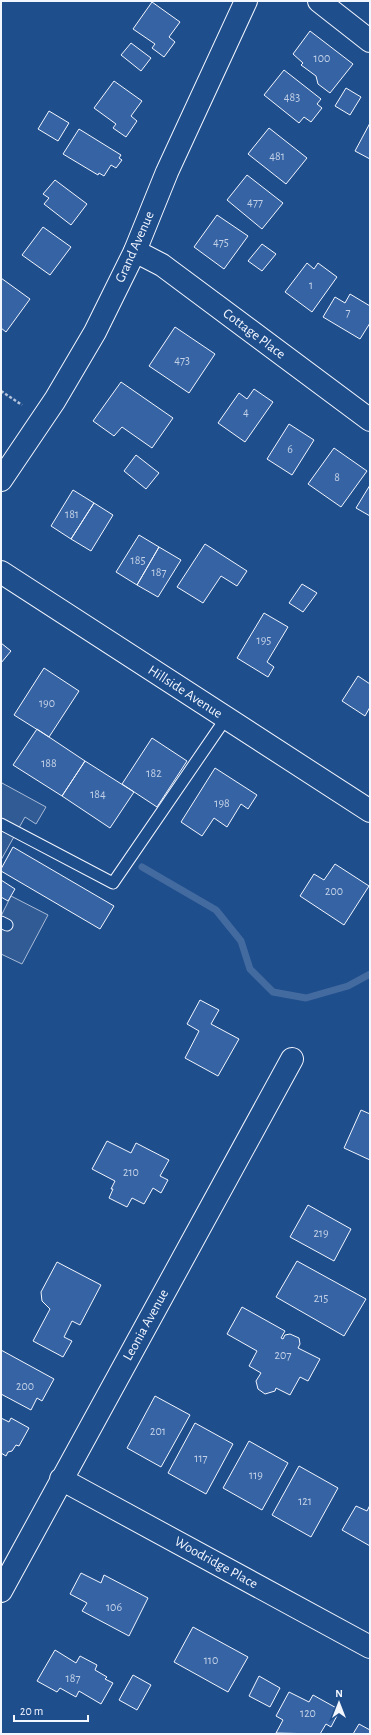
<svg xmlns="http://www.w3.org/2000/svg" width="371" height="1735" font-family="'Alegreya Sans',sans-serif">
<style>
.built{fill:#305b95;stroke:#a8bbd7}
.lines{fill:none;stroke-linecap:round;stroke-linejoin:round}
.stream{stroke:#446ba0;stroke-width:7}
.building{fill:#3563a3;stroke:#f2f6ff}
.service-casing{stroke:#f2f6ff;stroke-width:13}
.minor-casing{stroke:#f2f6ff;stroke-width:24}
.primary-casing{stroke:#f2f6ff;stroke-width:24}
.path{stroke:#b3c4dc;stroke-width:2.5;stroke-dasharray:3 2;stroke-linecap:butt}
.service{stroke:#1f4e8c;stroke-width:11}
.minor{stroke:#1f4e8c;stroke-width:22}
.primary{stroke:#1f4e8c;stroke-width:22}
.labels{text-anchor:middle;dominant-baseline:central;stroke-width:3;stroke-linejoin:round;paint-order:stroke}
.number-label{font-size:12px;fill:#c3d1e8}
.street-label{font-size:14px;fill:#f2f6ff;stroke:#1f4e8c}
</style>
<rect width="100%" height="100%" fill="#1f4e8c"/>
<path class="built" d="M2,783L46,807L36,824L25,817L1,860V785Z
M11,896L48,915L22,964L1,954V916Z"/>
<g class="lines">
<path class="stream" d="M142,867L216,910L241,941L250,969L273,992L306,998L348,986L370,974"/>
</g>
<path class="building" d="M152,2L180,22L169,37L175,42L164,57L152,48L155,44L133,29Z
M310,31L353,64L330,93L318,84L316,76L301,65L303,63L293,54Z
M131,43L151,58L141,71L121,55Z
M284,70L321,99L317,104L322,108L311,122L304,117L299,123L264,95Z
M114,81L142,101L131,116L137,121L126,137L113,128L116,124L94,108Z
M346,88L361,97L350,115L335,106Z
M49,111L69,123L58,141L38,129Z
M370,123V159L355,151Z
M269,128L307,158L286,184L248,154Z
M79,129L121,155L119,158L122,160L116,168L111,165L104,176L99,173L98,175L63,154Z
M247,175L283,203L262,229L227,200Z
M55,180L87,204L71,225L44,204L49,198L43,194Z
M217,215L248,236L224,269L194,247Z
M43,227L71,247L50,275L22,255Z
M262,244L276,254L262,271L248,261Z
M307,263L314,269L318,263L337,277L312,312L285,292Z
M1,278L30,299L6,332L1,328Z
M350,294L370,306V323L360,339L323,317L335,297L345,303Z
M175,327L215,354L189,393L149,366Z
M121,382L173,418L152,448L122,427L114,436L93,421Z
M254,389L273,402L245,442L218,423L239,393L247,399Z
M289,424L314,440L292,475L267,459Z
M334,448L367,471L341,507L308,484Z
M136,455L159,473L146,489L124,471Z
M370,485V516L356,508Z
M73,490L94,503L71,539L51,526Z
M94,503L113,515L91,551L71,539Z
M139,535L159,547L137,585L116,572Z
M205,544L247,571L237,586L221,576L203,603L177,587Z
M159,547L181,560L158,597L137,585Z
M302,584L317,593L303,612L289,603Z
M264,613L288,627L267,662L274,667L268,677L237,658Z
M1,643L11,651L1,663Z
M44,668L79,691L49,737L14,715Z
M358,676L370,684V707L365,716L342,701Z
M37,729L85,761L62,796L13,765Z
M152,738L187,761L157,807L122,784Z
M85,761L134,792L110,828L62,796Z
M215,768L257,795L248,809L241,804L227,827L214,818L202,836L181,822Z
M13,847L114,906L100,929L1,871V869Z
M335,864L369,886L344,925L300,896L314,874L324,880Z
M1,880L15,889L8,901L1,897Z
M200,1000L219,1010L211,1024L239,1039L218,1076L185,1058L199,1031L187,1024Z
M361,1110L370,1114V1160L344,1148Z
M107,1141L131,1153L136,1143L169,1160L160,1176L168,1180L161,1193L153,1188L144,1204L132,1198L127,1207L109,1198L113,1189H111L115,1181L92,1169Z
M308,1205L351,1229L334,1261L290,1237Z
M297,1261L366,1299L344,1336L276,1297Z
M57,1262L101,1285L80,1325L72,1321L64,1337L72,1341L63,1357L33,1341L50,1309L42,1301L41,1292Z
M242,1307L285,1331L281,1338L283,1339L285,1335L290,1334L299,1338L300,1344L298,1348L320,1359L308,1381L300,1377L290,1395L276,1388L275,1391L265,1394L258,1389L256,1381L261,1373L249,1366L257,1351L227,1334Z
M1,1350L54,1379L42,1401L37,1398L31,1410L1,1394Z
M155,1396L190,1415L161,1467L127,1448Z
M1,1418L9,1422L11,1418L29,1428L19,1446L16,1445L12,1451L8,1452L6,1456L1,1453Z
M195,1423L233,1444L206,1494L168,1473Z
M249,1441L288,1463L262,1510L223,1488Z
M299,1466L338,1488L311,1537L272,1515Z
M370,1505V1546L342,1530L356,1506L367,1511Z
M81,1573L101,1583L104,1575L148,1598L129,1636L82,1611L87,1603L70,1594Z
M193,1627L248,1657L228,1692L174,1662Z
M55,1650L76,1663L80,1656L97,1665L95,1670L107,1677L105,1679L113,1683L101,1704L79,1691L76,1697L60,1688L57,1692L37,1681Z
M133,1675L151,1685L137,1710L119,1700Z
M259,1676L280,1688L270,1707L249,1696Z
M289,1692L309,1702L313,1695L340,1710L331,1727L326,1724L320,1734L276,1733L283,1720L276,1716Z
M359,1724L370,1730V1734H353Z"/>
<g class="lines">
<defs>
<path id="service" d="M1,824L113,883L226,718
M1,922L7,925"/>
<path id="minor" d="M319,1L370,41
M135,251L162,265L370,420
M1,572L370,811
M61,1479L370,1647
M1,1591L292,1059"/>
<path id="primary" d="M1,480L55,400L95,332L135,251L167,172L246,1"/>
</defs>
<use href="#service" class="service-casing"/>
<use href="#minor" class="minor-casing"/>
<use href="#primary" class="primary-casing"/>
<path class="path" d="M1,391L22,405"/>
<use href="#service" class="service"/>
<use href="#minor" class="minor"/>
<use href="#primary" class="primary"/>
</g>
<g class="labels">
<g class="number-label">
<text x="322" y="58">100</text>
<text x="292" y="97">483</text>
<text x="277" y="156">481</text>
<text x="255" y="202">477</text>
<text x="221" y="242">475</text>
<text x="311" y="285">1</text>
<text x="348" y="312">7</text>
<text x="182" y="360">473</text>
<text x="246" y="412">4</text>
<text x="290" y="449">6</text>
<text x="337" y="477">8</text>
<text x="72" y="514">181</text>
<text x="138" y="560">185</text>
<text x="159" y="572">187</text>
<text x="264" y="640">195</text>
<text x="47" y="703">190</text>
<text x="49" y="763">188</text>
<text x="154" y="773">182</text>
<text x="98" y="794">184</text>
<text x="222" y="803">198</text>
<text x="334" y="891">200</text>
<text x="131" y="1172">210</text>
<text x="321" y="1233">219</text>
<text x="321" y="1298">215</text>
<text x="283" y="1355">207</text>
<text x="25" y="1386">200</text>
<text x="158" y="1431">201</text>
<text x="201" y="1458">117</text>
<text x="256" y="1475">119</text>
<text x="305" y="1501">121</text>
<text x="114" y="1607">106</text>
<text x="211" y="1660">110</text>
<text x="73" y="1678">187</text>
<text x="308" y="1713">120</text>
</g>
<g class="street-label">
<text transform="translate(135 247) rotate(-66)">Grand Avenue</text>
<text transform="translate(254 334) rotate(37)">Cottage Place</text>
<text transform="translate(185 692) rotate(33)">Hillside Avenue</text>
<text transform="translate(146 1325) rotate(-61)">Leonia Avenue</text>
<text transform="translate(216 1563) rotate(29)">Woodridge Place</text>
</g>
</g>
<rect width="371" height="1735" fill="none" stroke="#f2f6ff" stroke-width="4"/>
<g transform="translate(339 1703)" stroke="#1f4e8c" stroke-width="3" paint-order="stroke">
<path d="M0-3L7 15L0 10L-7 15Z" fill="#f2f6ff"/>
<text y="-6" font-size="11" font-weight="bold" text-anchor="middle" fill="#f2f6ff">N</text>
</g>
<path d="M14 1715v6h74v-6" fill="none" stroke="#f2f6ff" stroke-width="2"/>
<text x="20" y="1715" font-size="12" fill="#f2f6ff" stroke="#1f4e8c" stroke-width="3" paint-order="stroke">20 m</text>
</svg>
